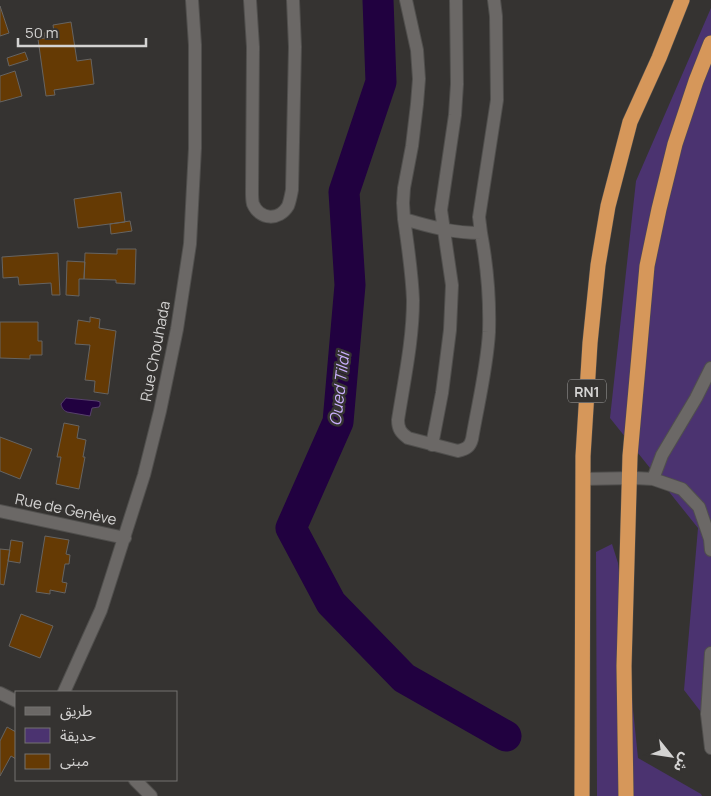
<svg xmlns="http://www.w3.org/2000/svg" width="711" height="796" font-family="Manrope,'Noto Sans Arabic',sans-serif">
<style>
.green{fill:#4b3370}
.water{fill:#210140;stroke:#57406c}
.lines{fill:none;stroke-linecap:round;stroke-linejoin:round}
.river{stroke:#210140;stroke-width:31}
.building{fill:#653a04;stroke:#666462}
.minor-casing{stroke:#504f4d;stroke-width:14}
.highway-casing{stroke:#504f4d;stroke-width:16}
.minor{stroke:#6b6866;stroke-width:12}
.highway{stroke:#d6975a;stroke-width:15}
.labels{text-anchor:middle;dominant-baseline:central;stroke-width:5;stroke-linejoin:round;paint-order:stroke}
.shield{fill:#353331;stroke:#a4a3a2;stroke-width:1}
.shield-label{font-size:14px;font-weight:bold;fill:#d4d3d2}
.street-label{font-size:15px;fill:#d4d3d2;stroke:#353331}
.water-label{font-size:16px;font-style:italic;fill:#caaffd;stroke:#353331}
</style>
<rect width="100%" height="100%" fill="#353331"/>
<path class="green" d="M711,8V725L684,690L698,528L610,418L636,181Z
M612,544L618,563L638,758L701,794L702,796H597L596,552Z"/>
<path class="water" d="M66,398L97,401L100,402V405L99,407L92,408L90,416L67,412C63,410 62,408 61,404Z"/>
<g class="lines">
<path class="river" d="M378,0L381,82L344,192L350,285L338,422L291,528L331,603L404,678L506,736"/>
</g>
<path class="building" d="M0,6L9,33L0,36Z
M71,22L77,61L91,59L94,84L54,90L55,95L46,96L38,39L45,38L44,33L54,32L53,25Z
M25,52L28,60L9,66L7,58Z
M15,71L22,96L0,102V76Z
M121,192L125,222L78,228L74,199Z
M130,221L132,231L111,234L110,224Z
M117,249H136L135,284L116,283V280L84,279L85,253L117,254Z
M58,253L60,295H52L51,283L19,285L18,277L3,278L2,257Z
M67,261L85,262L84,279H79V296L66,295Z
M90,317L100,319L99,328L116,331L108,394L94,392L95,381L85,380L90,345L75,344L78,320L90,322Z
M0,322H38V341H42V355H30V359L0,358Z
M64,423L79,426L77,438L86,440L83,457H85L79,489L56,484L61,457H57Z
M0,437L32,449L20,479L0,471Z
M45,536L69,540L66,554L70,555L69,564H65L62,582L67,583L65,593L50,590V594L36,592Z
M11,540L23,542L20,563L8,561Z
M0,549L10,550L4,585L0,584Z
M21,614L53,626L40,658L9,646Z
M7,727L16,732V759L11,756L0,776V741Z"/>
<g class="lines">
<defs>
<path id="minor" d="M250,0L253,47L252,192C252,196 252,200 253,204C260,220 279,221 288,206C290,201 291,195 292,190L295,47L293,0
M406,0L417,50L419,79L417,104L412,146L404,188L403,203L404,219C431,227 453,233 481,233L479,217L497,100L496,16L494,0
M404,219C408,246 412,273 413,300C413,340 404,381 398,420C398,429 401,433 408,438L458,451C466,449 470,447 472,439C478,404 487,368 489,332C490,299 487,265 481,233
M432,445L442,393L450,330L452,285L441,210L455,115L457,84L456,0
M583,479L635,478L653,479L682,489L699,507L710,539L711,550
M653,479L662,455L696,398L711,368
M0,511L125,538
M711,653L707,714L711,748
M64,692L101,610L144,475L160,411L177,329L190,244L195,148V45L192,0
M0,693L16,701
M135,780L151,796"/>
<path id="highway" d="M582,796L583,456L590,343L598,265L608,206L630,122L659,58L682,0
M626,796L624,666L630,456L647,266L659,209L675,144L696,81L711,43"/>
</defs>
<use href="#minor" class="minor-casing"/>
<use href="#highway" class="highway-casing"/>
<use href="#minor" class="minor"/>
<use href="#highway" class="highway"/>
</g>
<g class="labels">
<rect class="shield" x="568" y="379.5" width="38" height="23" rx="4"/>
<g class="shield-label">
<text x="587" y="391">RN1</text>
</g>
<g class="street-label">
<text transform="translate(155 351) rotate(-79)">Rue Chouhada</text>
<text transform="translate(66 509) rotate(12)">Rue de Genève</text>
</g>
<g class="water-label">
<text transform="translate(339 389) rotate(-83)">Oued Tildi</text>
</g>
</g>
<rect x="15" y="691" width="162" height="90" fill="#353331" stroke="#757371"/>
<rect x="25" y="707" width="25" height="8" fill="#6b6866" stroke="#757371"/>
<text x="60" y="716" font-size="15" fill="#d4d3d2">طريق</text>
<rect x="25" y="728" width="25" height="15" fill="#4b3370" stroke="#757371"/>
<text x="60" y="741" font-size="15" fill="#d4d3d2">حديقة</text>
<rect x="25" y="754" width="25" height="15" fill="#653a04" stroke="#757371"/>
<text x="60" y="766" font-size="15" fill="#d4d3d2">مبنى</text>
<g transform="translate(671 756) rotate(120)" stroke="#353331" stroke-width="4" paint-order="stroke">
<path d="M0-4L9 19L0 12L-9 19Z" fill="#d4d3d2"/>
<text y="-8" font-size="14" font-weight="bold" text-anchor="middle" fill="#d4d3d2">ش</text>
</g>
<path d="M18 38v8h128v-8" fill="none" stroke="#d4d3d2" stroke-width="2.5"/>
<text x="25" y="38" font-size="15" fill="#d4d3d2" stroke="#353331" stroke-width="4" paint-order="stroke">50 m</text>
</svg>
